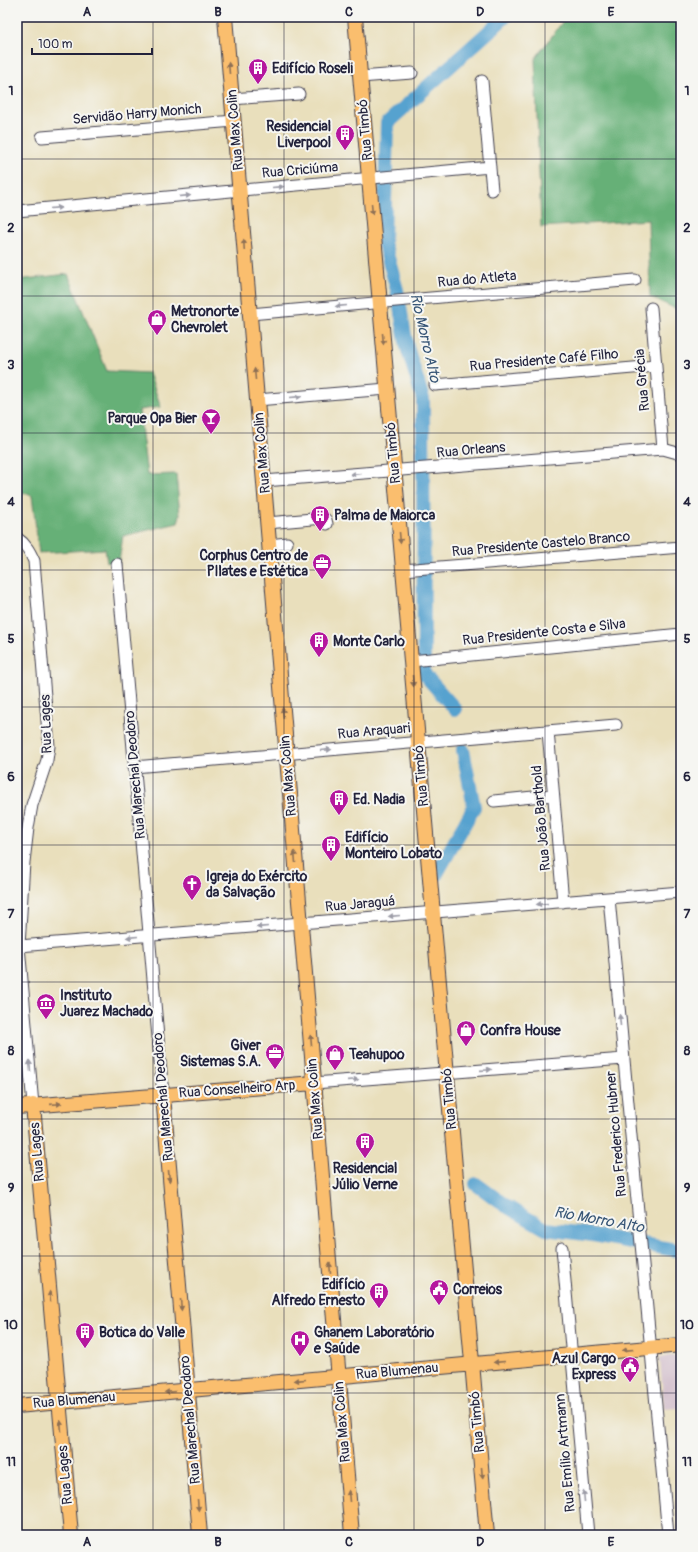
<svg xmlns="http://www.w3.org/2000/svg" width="698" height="1552" font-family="Pangolin,sans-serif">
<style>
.industrial{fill:#d1bdcb}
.forest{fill:#66b077;stroke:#446959}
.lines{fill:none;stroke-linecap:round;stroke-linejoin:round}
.river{stroke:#57a2cf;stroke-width:14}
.minor-casing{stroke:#403e4e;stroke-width:13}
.major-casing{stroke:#403e4e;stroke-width:16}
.minor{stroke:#fff;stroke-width:11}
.major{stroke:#fabe6e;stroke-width:14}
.oneway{fill:#8e7054}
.oneway2{fill:#9c9ca7}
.grid{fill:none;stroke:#22223b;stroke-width:1;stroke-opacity:0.55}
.labels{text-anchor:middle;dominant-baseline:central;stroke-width:4;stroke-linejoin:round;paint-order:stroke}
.poi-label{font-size:14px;font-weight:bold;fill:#22223b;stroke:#f6f6f2;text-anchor:start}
.street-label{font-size:14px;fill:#22223b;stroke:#f6f6f2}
.water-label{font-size:15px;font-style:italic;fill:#375576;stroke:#f6f6f2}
.neatline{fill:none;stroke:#22223b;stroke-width:1.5}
.grid-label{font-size:13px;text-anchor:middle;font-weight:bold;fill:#22223b}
</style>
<rect width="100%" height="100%" fill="#f6f6f2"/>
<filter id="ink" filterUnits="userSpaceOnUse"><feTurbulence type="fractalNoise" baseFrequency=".025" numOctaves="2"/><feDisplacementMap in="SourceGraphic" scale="8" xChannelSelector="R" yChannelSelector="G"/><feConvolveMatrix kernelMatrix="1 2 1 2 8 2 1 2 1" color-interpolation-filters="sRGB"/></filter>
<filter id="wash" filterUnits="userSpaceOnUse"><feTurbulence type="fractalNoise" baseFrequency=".012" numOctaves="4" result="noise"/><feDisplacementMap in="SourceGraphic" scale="16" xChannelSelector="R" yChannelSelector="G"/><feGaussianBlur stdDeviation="0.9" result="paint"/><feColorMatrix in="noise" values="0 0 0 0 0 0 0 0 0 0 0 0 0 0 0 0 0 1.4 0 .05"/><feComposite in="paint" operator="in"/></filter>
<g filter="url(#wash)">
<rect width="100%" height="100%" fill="#e9dfbc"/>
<path class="industrial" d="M681,1355V1408L664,1409L660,1357Z"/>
<path class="forest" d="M566,17H681V311L650,297L648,220L541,227L535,59Z
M68,274L107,371L149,373L161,407L139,410L147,475L176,474L180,515L178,523L123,536L119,562L107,563L105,549L39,553L32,496L17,490V315L20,308L17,307V280Z"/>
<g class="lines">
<path class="river" d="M455,709L424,674L423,399L407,347L397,290L384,243L387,123L505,17
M436,875L474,807L463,750
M476,1184L506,1206L546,1229L593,1235L681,1251"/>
</g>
</g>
<g filter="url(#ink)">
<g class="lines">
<defs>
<path id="minor" d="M360,77L412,73
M482,81L492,190
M232,99L299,94
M42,137L234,121
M17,211L490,167
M651,308L663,449
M250,314L635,280
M435,385L656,366
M257,400L387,389
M264,481L663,449L681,454
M267,523L324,518L326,520L327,524
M17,538C26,544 30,552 34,561L49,746L47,760L32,805L28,828L24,862L19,946L33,1105
M269,545L287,543
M117,564L163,1095
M403,570L681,547
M411,661L681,634
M548,731L563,902
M134,767L616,725
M494,801L553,795
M609,898L668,1535
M17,945L19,946L681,892
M314,1083L624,1059
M562,1248L588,1535"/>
<path id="major" d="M225,17L352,1535
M355,17L487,1535
M163,1095L200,1535
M33,1105L71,1535
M17,1107L314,1083
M17,1406L681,1345"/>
</defs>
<use href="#minor" class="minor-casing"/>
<use href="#major" class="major-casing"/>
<use href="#minor" class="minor"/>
<use href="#major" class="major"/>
</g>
<defs><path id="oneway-solid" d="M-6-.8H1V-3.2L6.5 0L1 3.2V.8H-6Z"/></defs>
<g class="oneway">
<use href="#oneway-solid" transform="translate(229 68) rotate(-95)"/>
<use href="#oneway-solid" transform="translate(372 209) rotate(85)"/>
<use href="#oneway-solid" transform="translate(244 245) rotate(-93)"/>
<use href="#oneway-solid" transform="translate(383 339) rotate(85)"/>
<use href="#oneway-solid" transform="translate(255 374) rotate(-95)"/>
<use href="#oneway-solid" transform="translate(400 538) rotate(85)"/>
<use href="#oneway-solid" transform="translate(413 681) rotate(85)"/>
<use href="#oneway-solid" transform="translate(283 713) rotate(-95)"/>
<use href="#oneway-solid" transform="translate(295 857) rotate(-95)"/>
<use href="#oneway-solid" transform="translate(311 1040) rotate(-95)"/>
<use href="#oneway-solid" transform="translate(56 1104) rotate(-4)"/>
<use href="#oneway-solid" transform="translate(169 1176) rotate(85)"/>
<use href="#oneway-solid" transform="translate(330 1268) rotate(-95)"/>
<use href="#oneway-solid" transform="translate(50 1297) rotate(-95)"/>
<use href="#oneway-solid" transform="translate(181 1305) rotate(85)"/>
<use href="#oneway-solid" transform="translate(628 1350) rotate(175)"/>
<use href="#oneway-solid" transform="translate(499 1362) rotate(175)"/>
<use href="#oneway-solid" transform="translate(300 1380) rotate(175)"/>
<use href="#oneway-solid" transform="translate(170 1392) rotate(175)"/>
<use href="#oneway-solid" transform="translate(61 1426) rotate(-95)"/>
<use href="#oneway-solid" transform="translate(482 1473) rotate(85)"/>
<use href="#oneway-solid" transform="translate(349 1496) rotate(-95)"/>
<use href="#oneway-solid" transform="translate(198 1505) rotate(85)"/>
</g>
<g class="oneway2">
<use href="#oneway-solid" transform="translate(278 187) rotate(-5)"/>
<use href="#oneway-solid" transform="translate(185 196) rotate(-5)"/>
<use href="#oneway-solid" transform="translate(56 208) rotate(-5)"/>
<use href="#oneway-solid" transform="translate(341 306) rotate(175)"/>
<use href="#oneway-solid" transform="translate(296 397) rotate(-5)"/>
<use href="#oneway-solid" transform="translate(356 474) rotate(175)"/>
<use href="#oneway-solid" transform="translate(326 750) rotate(-5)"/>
<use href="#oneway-solid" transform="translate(542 904) rotate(175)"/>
<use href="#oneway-solid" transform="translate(394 916) rotate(175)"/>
<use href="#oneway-solid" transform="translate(262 927) rotate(175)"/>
<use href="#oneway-solid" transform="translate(132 937) rotate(175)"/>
<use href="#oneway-solid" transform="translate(620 1020) rotate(-95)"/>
<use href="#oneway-solid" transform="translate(30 1066) rotate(-95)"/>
<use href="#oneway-solid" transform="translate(486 1070) rotate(-4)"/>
<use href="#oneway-solid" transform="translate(353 1080) rotate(-4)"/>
<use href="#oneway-solid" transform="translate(584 1496) rotate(-95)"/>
</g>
</g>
<path class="grid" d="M153,17V1535M284,17V1535M414,17V1535M545,17V1535M17,159H681M17,296H681M17,433H681M17,570H681M17,707H681M17,845H681M17,982H681M17,1119H681M17,1256H681M17,1393H681"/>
<defs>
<symbol id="building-pin" viewBox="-11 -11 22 30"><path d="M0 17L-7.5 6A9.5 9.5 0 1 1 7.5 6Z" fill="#b5179e" stroke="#f6f6f2"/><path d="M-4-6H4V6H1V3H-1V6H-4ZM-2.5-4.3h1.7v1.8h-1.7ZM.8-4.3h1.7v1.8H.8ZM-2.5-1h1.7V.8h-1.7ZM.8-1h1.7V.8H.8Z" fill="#fff"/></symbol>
<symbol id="shop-pin" viewBox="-11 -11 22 30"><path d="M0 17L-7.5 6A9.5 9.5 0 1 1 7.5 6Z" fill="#b5179e" stroke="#f6f6f2"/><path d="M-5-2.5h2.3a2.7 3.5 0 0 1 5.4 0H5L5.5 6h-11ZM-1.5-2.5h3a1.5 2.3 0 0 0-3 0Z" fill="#fff"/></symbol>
<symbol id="bar-pin" viewBox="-11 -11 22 30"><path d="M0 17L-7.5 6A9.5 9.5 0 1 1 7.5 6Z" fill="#b5179e" stroke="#f6f6f2"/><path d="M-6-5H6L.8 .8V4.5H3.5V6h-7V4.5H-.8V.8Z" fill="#fff"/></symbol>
<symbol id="office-pin" viewBox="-11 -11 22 30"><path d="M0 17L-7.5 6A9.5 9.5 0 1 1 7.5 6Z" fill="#b5179e" stroke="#f6f6f2"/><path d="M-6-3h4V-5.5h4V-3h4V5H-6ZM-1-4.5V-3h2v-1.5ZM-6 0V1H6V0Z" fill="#fff"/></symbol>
<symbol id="church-pin" viewBox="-11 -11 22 30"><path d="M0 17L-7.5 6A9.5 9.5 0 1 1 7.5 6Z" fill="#b5179e" stroke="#f6f6f2"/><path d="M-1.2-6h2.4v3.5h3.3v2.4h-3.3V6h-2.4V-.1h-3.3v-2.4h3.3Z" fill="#fff"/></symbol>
<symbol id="museum-pin" viewBox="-11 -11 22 30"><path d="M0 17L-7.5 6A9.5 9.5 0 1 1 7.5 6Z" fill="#b5179e" stroke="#f6f6f2"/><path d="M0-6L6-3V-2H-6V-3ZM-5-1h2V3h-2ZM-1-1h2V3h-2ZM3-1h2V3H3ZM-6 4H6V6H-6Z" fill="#fff"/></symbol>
<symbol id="civic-pin" viewBox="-11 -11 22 30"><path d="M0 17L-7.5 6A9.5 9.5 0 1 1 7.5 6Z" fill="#b5179e" stroke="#f6f6f2"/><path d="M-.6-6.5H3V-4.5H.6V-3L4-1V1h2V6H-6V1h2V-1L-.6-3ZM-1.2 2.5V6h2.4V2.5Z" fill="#fff"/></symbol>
<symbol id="hospital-pin" viewBox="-11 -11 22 30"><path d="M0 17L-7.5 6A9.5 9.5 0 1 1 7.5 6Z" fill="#b5179e" stroke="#f6f6f2"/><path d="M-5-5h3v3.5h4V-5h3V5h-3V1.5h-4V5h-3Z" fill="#fff"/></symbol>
</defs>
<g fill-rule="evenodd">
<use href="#building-pin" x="247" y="57" width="22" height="30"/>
<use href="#building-pin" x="334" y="123" width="22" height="30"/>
<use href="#shop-pin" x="146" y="308" width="22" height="30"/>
<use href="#bar-pin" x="200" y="407" width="22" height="30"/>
<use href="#building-pin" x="309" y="504" width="22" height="30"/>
<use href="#office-pin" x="311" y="552" width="22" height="30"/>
<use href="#building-pin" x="308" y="630" width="22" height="30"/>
<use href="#building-pin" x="328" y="788" width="22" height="30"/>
<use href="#building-pin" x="320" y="834" width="22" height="30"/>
<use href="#church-pin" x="181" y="873" width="22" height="30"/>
<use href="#museum-pin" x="35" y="992" width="22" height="30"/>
<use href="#shop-pin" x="455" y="1019" width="22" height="30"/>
<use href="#office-pin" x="264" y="1042" width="22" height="30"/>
<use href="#shop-pin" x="324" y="1043" width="22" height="30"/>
<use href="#building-pin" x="354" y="1131" width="22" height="30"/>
<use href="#civic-pin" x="428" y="1278" width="22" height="30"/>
<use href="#building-pin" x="368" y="1281" width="22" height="30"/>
<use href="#building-pin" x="74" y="1321" width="22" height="30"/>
<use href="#hospital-pin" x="289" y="1329" width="22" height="30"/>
<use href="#civic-pin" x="619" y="1355" width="22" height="30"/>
</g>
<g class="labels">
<g class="poi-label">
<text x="272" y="68">Edifício Roseli</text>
<text x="331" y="126" text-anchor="end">Residencial<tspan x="331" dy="16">Liverpool</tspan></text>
<text x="171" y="311">Metronorte<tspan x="171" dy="16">Chevrolet</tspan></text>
<text x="197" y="418" text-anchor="end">Parque Opa Bier</text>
<text x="334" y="515">Palma de Maiorca</text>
<text x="308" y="555" text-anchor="end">Corphus Centro de<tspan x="308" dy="16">PIlates e Estética</tspan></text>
<text x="333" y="641">Monte Carlo</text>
<text x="353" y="799">Ed. Nadia</text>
<text x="345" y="837">Edifício<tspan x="345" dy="16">Monteiro Lobato</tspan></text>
<text x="206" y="876">Igreja do Exército<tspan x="206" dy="16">da Salvação</tspan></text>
<text x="60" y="995">Instituto<tspan x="60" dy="16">Juarez Machado</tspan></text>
<text x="480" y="1030">Confra House</text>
<text x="261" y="1045" text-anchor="end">Giver<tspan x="261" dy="16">Sistemas S.A.</tspan></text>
<text x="349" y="1054">Teahupoo</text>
<text x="365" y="1168" text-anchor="middle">Residencial<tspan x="365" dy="16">Júlio Verne</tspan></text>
<text x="365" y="1284" text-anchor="end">Edifício<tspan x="365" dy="16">Alfredo Ernesto</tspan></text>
<text x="453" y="1289">Correios</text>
<text x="99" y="1332">Botica do Valle</text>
<text x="314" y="1332">Ghanem Laboratório<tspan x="314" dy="16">e Saúde</tspan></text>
<text x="616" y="1358" text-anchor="end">Azul Cargo<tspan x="616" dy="16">Express</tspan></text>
</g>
<g class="street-label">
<text transform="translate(137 114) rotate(-5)">Servidão Harry Monich</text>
<text transform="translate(235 130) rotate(-95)">Rua Max Colin</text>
<text transform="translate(365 130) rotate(-95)">Rua Timbó</text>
<text transform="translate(300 170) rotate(-5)">Rua Criciúma</text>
<text transform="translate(477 279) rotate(-5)">Rua do Atleta</text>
<text transform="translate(544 360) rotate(-5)">Rua Presidente Café Filho</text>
<text transform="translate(642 380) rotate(-95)">Rua Grécia</text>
<text transform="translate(471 450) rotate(-5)">Rua Orleans</text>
<text transform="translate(262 453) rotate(-95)">Rua Max Colin</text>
<text transform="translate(393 453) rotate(-95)">Rua Timbó</text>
<text transform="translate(541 544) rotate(-5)">Rua Presidente Castelo Branco</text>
<text transform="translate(544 632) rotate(-6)">Rua Presidente Costa e Silva</text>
<text transform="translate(46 724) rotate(-92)">Rua Lages</text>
<text transform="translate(374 731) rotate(-5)">Rua Araquari</text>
<text transform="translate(135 775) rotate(-95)">Rua Marechal Deodoro</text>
<text transform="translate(288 776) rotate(-95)">Rua Max Colin</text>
<text transform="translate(421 776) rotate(-95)">Rua Timbó</text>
<text transform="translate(541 818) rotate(-95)">Rua João Barthold</text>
<text transform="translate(360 904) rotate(-5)">Rua Jaraguá</text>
<text transform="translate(237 1089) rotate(-4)">Rua Conselheiro Arp</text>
<text transform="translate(163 1097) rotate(-95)">Rua Marechal Deodoro</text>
<text transform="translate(315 1099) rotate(-95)">Rua Max Colin</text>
<text transform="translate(449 1099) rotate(-95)">Rua Timbó</text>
<text transform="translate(616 1134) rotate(-95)">Rua Frederico Hubner</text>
<text transform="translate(37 1152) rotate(-95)">Rua Lages</text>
<text transform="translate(397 1371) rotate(-5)">Rua Blumenau</text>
<text transform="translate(74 1400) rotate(-5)">Rua Blumenau</text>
<text transform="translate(190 1420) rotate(-95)">Rua Marechal Deodoro</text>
<text transform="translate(342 1422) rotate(-95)">Rua Max Colin</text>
<text transform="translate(477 1422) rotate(-95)">Rua Timbó</text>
<text transform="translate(565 1453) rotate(-95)">Rua Emílio Artmann</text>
<text transform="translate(65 1475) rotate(-95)">Rua Lages</text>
</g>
<g class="water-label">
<text transform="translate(425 338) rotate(77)">Rio Morro Alto</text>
<text transform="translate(599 1220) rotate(10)">Rio Morro Alto</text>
</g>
</g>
<rect width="698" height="1552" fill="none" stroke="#f6f6f2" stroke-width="44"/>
<path d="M32 48v6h120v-6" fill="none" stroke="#22223b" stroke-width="2"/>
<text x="38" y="48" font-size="12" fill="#22223b" stroke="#f6f6f2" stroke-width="3" paint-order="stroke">100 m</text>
<rect x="22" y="22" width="654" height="1508" class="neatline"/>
<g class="grid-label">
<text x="87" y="16">A</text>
<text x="218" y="16">B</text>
<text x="349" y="16">C</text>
<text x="480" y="16">D</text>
<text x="611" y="16">E</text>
<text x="11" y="95">1</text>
<text x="687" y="95">1</text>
<text x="11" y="232">2</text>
<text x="687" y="232">2</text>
<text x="11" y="369">3</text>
<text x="687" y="369">3</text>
<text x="11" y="506">4</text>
<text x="687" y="506">4</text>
<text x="11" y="643">5</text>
<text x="687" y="643">5</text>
<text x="11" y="781">6</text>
<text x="687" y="781">6</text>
<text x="11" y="918">7</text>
<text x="687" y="918">7</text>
<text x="11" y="1055">8</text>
<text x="687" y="1055">8</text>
<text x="11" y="1192">9</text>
<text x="687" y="1192">9</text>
<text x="11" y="1329">10</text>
<text x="687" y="1329">10</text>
<text x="11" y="1466">11</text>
<text x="687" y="1466">11</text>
<text x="87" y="1546">A</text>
<text x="218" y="1546">B</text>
<text x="349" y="1546">C</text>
<text x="480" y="1546">D</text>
<text x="611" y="1546">E</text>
</g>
</svg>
